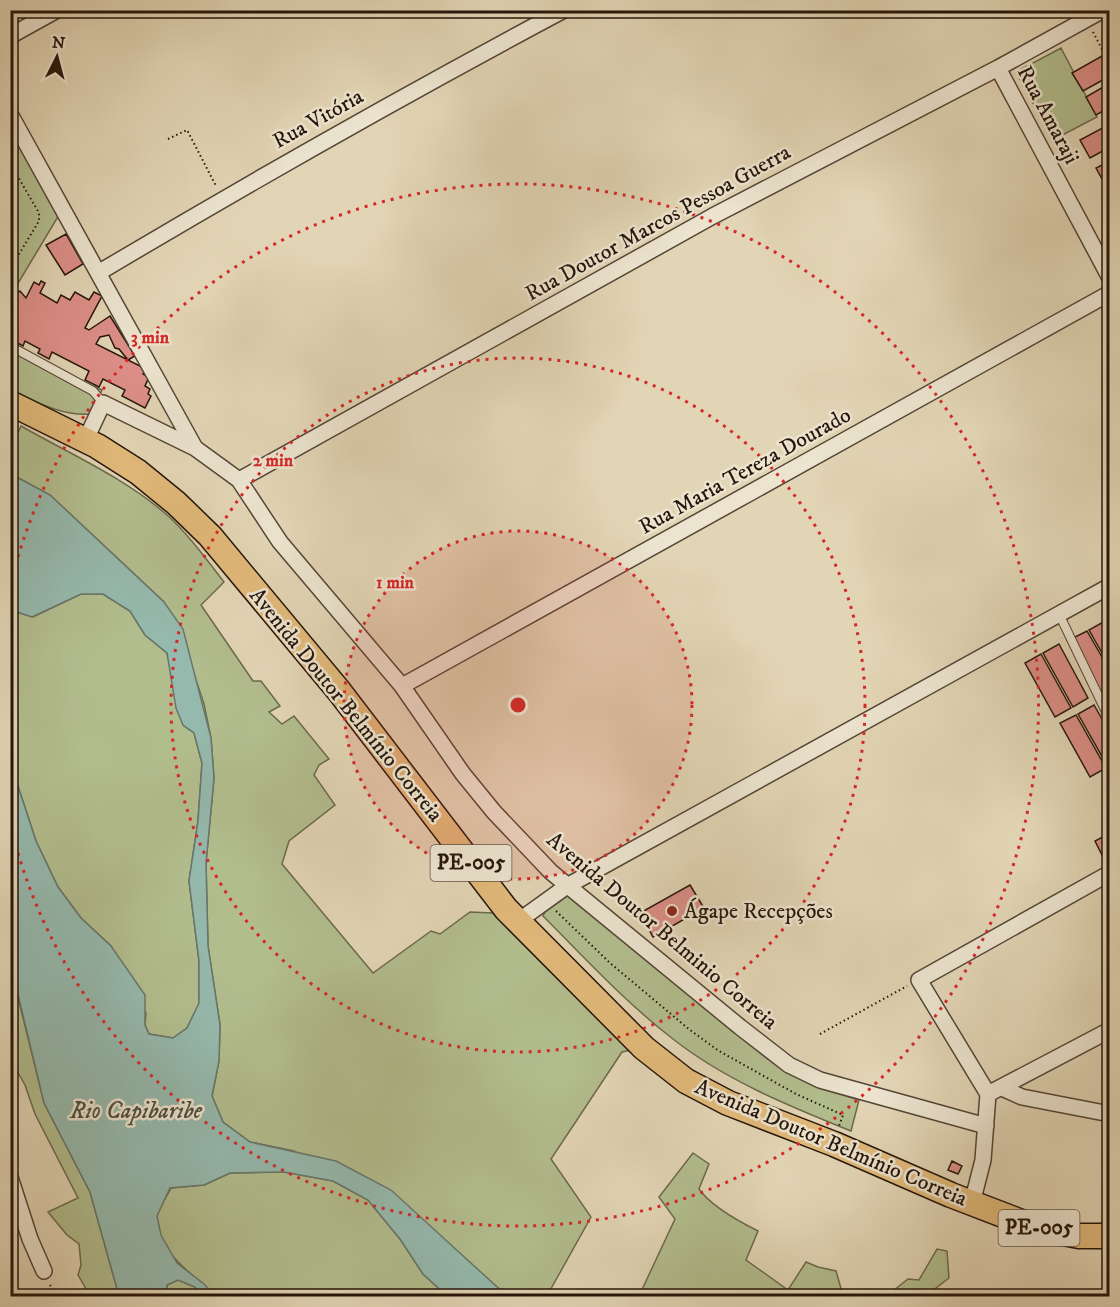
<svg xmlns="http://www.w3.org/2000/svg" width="1120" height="1307" font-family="'IM FELL DW Pica',serif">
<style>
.green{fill:#b2bd8e;stroke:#6c694c;stroke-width:1.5}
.water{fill:#95b9ad;stroke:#68776c;stroke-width:1.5}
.building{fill:#dd8f88;stroke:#25150b;stroke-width:1.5}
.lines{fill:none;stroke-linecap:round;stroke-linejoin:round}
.lane-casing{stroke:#544536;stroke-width:10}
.street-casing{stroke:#544536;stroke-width:18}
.primary-casing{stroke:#25150b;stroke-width:27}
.path{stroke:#25150b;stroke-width:2;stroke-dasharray:1.5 3;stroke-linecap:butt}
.lane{stroke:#ece4cf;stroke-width:8}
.street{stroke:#ece4cf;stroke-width:15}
.primary{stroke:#e1ba7a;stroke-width:24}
.ring{fill:none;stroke:#d62828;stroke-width:3;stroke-dasharray:3 6}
.poi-dot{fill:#8f2418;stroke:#ece4cf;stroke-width:2}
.labels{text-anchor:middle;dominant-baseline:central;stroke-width:5;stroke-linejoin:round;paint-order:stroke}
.shield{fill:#ece4cf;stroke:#615346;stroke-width:1.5}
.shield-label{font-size:21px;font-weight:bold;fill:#25150b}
.street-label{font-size:22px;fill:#25150b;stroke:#ece4cf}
.poi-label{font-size:22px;fill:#25150b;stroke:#ece4cf;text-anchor:start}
.water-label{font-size:24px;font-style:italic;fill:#4c4e44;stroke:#ece4cf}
.centre{fill:#d62828;stroke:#ece4cf;stroke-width:3}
.ring-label{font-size:18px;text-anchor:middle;font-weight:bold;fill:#d62828;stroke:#ece4cf;stroke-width:5;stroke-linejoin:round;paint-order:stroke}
</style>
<rect width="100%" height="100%" fill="#e2d5b5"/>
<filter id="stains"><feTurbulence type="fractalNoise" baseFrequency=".00333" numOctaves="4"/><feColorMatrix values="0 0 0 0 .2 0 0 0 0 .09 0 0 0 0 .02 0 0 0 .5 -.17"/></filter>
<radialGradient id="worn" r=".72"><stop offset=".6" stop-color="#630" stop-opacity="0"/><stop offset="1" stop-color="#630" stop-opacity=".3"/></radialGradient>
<path class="green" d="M1061,48L1097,117L1053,140L1016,72Z
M10,114L62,210L11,295H10Z
M11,351L102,390L91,414C63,417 35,401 11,390Z
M21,426C70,454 125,478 167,515C189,535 206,559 224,582L201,605L253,681H261L280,706L269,712L282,724L294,716L329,759L319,765L314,775L335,805L289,841L282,864L373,973L431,931L440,934L470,912L493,913L631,1050L622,1052L551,1159L591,1217L548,1294L554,1296H507L462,1256L294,1151L250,1142L223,1122L212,1096L219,1061L220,1025L208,946L206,863L214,778L211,738L204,704L192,668L164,602L50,495L11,474L10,440L14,441Z
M81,594H103L130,611L145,635L167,653L183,725L194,733L202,763L198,821L189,881L199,961V1004L187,1028L173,1038L149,1034L145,1025L146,1013L111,946L81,918L58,887L36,841L11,765L10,610L33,617Z
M570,894L709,1012L778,1066L817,1087L859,1100L851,1131C789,1106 725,1080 673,1039C625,1002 585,958 543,916L545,912Z
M10,965L44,1103L90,1192L119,1296H90L78,1275L81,1265L79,1244L67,1235L48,1212L78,1198L35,1114L25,1085L17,1071L14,1056L13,1021H11Z
M693,1153L709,1164L699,1189C710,1205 740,1222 758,1231L746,1260L788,1290L806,1262L818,1267L836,1271L842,1292L861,1291L889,1294L908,1279L919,1280L937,1249L947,1251L949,1278L931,1292L929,1296H639L675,1219L659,1197Z
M284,1172L333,1181L368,1200L400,1239L423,1274L447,1296H215C193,1273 158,1255 157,1218C157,1209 167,1197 171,1188L204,1185L230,1173Z
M178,1280L195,1287L202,1296H166L167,1285Z"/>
<path class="water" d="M11,474L50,495L164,602L183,629L211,738L214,778L206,863L208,946L220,1025L219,1061L212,1096L223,1122L250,1142L336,1161L391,1190L507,1296H447L423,1274L400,1239L368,1200L333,1181L284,1172L230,1173L204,1185L170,1188L157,1216L161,1235L177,1263L204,1284L215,1296H202L195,1287L178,1280L167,1285L166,1296H119L90,1192L44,1103L11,965V765L36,841L58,887L81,918L111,946L145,995V1025L149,1034L173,1038L187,1028L199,1003V961L189,881L198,821L202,763L194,733L183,725L176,708L167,653L145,635L130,611L103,594H81L32,617L11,610Z"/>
<path class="building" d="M1109,52L1110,76L1083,91L1072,73Z
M1110,83V107L1096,115L1086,97Z
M1110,124V147L1090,158L1080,140Z
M1110,161V184L1106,186L1096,168Z
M66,234L83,264L65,275L46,245Z
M41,281L45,283L40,293L57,303L61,295L70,300L75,292L89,300L94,292L102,296L85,328L89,330L110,316L135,356L128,360L119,349L115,348L109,335L100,337L96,344L146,369L143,374L149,377L145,386L150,389L148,394L151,396L145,408L122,396L125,390L103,379L99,387L85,380L89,371L52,352L49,359L38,353L40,349L25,341L23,346L10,339V295H15L20,291L26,298L34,282L39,285Z
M1105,621L1110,629V667L1089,630Z
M1087,631L1110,671V688L1101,693L1071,639Z
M1059,644L1088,698L1073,707L1043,653Z
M1041,654L1071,708L1055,717L1025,663Z
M1094,705L1110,733V766L1108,767L1078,714Z
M1076,715L1106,768L1090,777L1060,723Z
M1110,833V853L1103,857L1095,841Z
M690,885L704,908L653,937L640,913Z
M952,1161L962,1166L958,1174L948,1170Z"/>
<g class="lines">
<defs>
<path id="lane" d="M10,346L93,391L103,403
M1059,614L1110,720"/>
<path id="street" d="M10,36L57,10
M998,68L1110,278
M10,114L195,448
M98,273C251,182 406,94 564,10
M86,439L103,403L195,448L239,480L280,542L402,686L463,774L494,812L551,872L740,1027L789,1065L820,1080L986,1126
M239,480L713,216L998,68L1103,10
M402,686L1110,293
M517,922L567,886L1110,586
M1002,1088L1022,1097L1110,1114
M988,1094L1110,1030
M10,1177L30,1239L44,1271
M972,1203L983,1160L988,1094L919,980L1110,873"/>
<path id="primary" d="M10,403L97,446L138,472L176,503L210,536L339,691L506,909L644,1048L686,1081L728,1103L834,1144L951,1195L1024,1223L1042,1229L1079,1236H1110"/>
</defs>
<use href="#lane" class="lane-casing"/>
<use href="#street" class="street-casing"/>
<use href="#primary" class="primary-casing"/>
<path class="path" d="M1093,32L1105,55
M168,139L187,130L216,186
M10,163L39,213V221L10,269
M556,911L610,963L690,1030L719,1051L796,1094L843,1115L839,1126
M820,1034L907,986
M50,1285L56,1296"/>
<use href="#lane" class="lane"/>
<use href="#street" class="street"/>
<use href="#primary" class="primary"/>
</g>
<circle cx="518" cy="705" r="174" fill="#d62828" fill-opacity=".12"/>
<g class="ring">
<circle cx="518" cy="705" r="174"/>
<circle cx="518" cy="705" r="347"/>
<path d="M11 583A521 521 0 1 1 11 827"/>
</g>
<circle class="poi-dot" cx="672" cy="911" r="6"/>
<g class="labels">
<g class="shield">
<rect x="430.5" y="845" width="81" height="36" rx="4.5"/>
<rect x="998.5" y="1210" width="81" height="36" rx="4.5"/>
</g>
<g class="shield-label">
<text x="471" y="863">PE-005</text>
<text x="1039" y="1228">PE-005</text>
</g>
<g class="street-label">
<text transform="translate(1048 115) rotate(62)">Rua Amaraji</text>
<text transform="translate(318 119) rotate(-29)">Rua Vitória</text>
<text transform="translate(658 223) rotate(-29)">Rua Doutor Marcos Pessoa Guerra</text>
<text transform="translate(745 471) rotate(-29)">Rua Maria Tereza Dourado</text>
<text transform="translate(346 705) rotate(51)">Avenida Doutor Belmínio Correia</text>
<text transform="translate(662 931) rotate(40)">Avenida Doutor Belminio Correia</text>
<text transform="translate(831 1143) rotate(23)">Avenida Doutor Belmínio Correia</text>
</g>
<g class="poi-label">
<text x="684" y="911">Ágape Recepções</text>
</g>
<g class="water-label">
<text x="136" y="1111">Rio Capibaribe</text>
</g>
</g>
<circle cx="518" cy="705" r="9" class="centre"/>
<g class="ring-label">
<text x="150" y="343">3 min</text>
<text x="273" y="466">2 min</text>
<text x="395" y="588">1 min</text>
</g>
<rect width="1120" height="1307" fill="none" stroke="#e2d5b5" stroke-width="36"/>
<rect x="12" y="12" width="1096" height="1283" fill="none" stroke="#25150b" stroke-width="3"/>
<rect x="18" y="18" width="1084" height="1271" fill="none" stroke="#25150b" stroke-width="1.5"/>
<g transform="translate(57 57) rotate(6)" stroke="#ece4cf" stroke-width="4.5" paint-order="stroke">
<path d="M0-4.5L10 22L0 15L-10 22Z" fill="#25150b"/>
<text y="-9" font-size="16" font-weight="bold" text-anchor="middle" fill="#25150b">N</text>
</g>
<rect width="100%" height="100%" filter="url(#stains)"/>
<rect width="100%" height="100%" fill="url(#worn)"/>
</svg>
